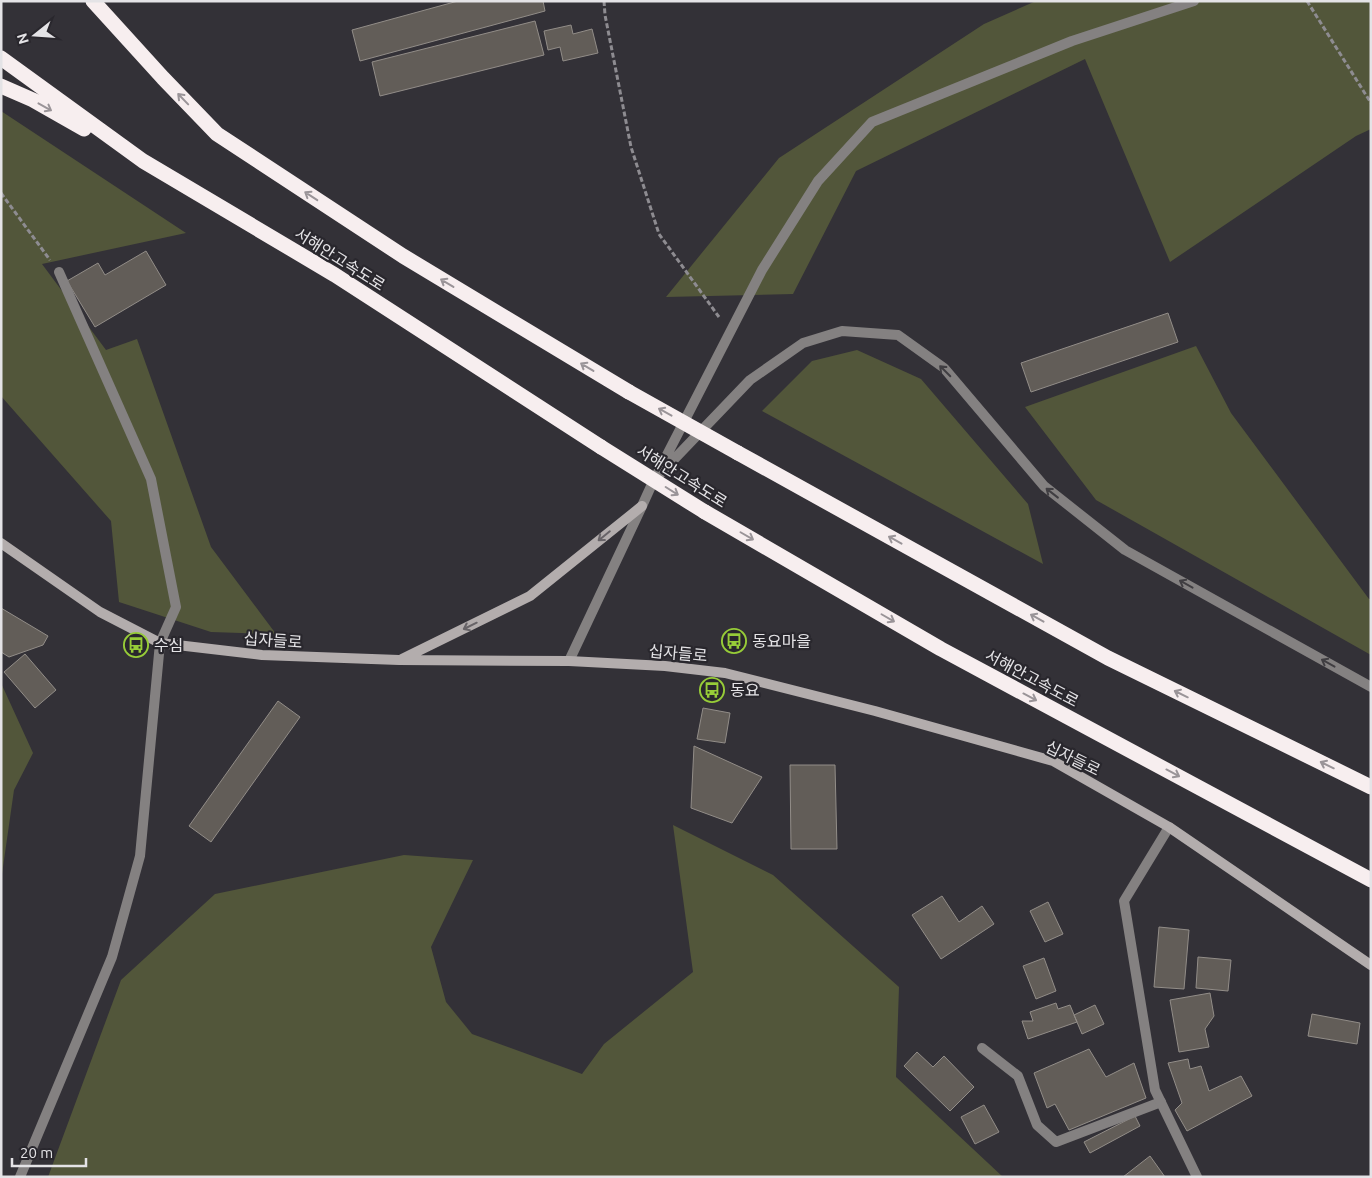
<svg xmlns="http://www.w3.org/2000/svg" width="1372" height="1178" font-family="Ubuntu,'Noto Sans KR',sans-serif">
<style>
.green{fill:#52563a}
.building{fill:#625d58;stroke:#928d88}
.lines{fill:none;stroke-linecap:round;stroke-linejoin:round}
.path{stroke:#8e8c91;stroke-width:3;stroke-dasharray:5 2.5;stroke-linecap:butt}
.service{stroke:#848181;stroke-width:10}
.minor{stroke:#848181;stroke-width:10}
.secondary{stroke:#b3adad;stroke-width:10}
.motorway{stroke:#f7eeef;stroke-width:15}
.motorway-bridge{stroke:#f7eeef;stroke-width:15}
.oneway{stroke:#9a9498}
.oneway2{stroke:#403e42}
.oneway3{stroke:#676367}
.labels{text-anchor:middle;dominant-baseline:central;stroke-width:4.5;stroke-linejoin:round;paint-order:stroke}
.street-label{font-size:16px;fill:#e4e3e6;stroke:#29272d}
.poi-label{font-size:16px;fill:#e4e3e6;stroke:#29272d;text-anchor:start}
</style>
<rect width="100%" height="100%" fill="#333137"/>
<path class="green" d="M1036,1H1371V129L1356,136L1170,262L1085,59L856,171L793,294L666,297L779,158L984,24Z
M1,111L186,233L42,264L106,350L137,339L211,547L276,634L211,632L119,602L111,521L1,396Z
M1196,346L1231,413L1369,599H1371V655L1096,500L1025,407Z
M857,350L921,379L1028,504L1043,564L762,411L812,361Z
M1,683L33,753L14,790L1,881Z
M673,825L773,875L899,987L896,1077L1003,1177H48L121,980L215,894L404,855L473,860L431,947L446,1002L472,1034L582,1074L604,1044L693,972Z"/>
<path class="building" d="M458,1H543L545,11L360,61L352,30Z
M535,21L544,55L380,96L372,62Z
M571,25L573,34L592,29L598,53L563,61L560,47L548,50L544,31Z
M146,251L166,285L95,327L67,281L98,263L105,275Z
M1168,313L1178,342L1031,392L1021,363Z
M1,608L48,636L43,645L9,657L1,652Z
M25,654L56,690L35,708L4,672Z
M278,701L300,717L211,842L189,826Z
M703,708L730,713L725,743L697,739Z
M694,746L762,777L732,823L691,808Z
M790,765H835L837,849H791Z
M942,896L959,922L982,906L994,924L941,959L912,915Z
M1048,902L1063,934L1045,942L1030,911Z
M1159,927L1189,930L1184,989L1154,987Z
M1198,957L1231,960L1228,991L1196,988Z
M1044,958L1056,991L1036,999L1023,966Z
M1210,993L1214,1016L1205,1029L1209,1047L1179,1052L1170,1000Z
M1056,1003L1058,1009L1070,1005L1077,1022L1028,1039L1022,1021H1033L1030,1012Z
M1095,1005L1104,1024L1082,1034L1074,1015Z
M1312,1014L1360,1023L1357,1044L1308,1036Z
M1089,1049L1106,1077L1134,1063L1146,1098L1069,1130L1055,1104L1047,1108L1034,1073Z
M917,1052L933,1067L944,1056L974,1087L950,1111L904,1066Z
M1188,1059L1190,1069L1201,1066L1209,1091L1241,1076L1252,1096L1187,1131L1175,1110L1182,1103L1168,1063Z
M984,1105L999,1132L975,1144L961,1117Z
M1135,1116L1140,1126L1090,1153L1084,1142Z
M1150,1156L1165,1177H1123Z"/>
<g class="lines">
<path class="path" d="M604,1L605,15L631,147L659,234L719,317
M1307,1L1371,103
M1,193L50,260"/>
<path class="service" d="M982,1048L1018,1076L1037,1125L1056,1142L1161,1102"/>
<path class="minor" d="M659,475L750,380L803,343L842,331L898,335L944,368L1044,486L1125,550L1371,687
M569,661L642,506L652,484L762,270L818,181L872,122L1072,41L1194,1
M1169,827L1124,901L1155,1090L1197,1177
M20,1177L112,957L140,856L160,643L176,607L151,479L59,272"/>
<path class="secondary" d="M1,543L100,612L160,643L262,655L399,660L569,661L665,666L725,673L875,711L1053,761L1169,827L1371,965
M402,659L530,596L642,506"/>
<path class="motorway" d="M93,1L163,78L217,134L403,256L629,392
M1,58L143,161L335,275L601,447
M1,86L33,100L84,129
M738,453L1108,658L1371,787
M705,512L941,649L1371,880"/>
<path class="motorway-bridge" d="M629,392L738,453
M601,447L705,512"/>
</g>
<defs><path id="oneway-shaft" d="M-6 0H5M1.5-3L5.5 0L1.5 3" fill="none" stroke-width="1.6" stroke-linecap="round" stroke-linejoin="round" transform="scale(1.25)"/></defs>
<g class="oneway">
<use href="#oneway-shaft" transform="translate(183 99) rotate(-134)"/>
<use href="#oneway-shaft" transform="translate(45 107) rotate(29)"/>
<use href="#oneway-shaft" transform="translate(311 196) rotate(-147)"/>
<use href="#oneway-shaft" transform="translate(447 283) rotate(-149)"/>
<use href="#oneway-shaft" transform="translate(587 367) rotate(-149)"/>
<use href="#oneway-shaft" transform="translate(665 412) rotate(-151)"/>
<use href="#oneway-shaft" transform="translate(672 491) rotate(32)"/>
<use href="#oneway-shaft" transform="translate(747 536) rotate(30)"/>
<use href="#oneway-shaft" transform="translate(895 540) rotate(-151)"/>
<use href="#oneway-shaft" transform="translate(888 618) rotate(30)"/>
<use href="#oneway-shaft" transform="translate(1037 618) rotate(-151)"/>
<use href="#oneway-shaft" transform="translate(1181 694) rotate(-154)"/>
<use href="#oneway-shaft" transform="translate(1030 697) rotate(28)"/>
<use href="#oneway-shaft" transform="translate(1327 765) rotate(-154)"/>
<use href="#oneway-shaft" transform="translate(1173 773) rotate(28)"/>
</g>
<g class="oneway2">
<use href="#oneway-shaft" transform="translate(945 371) rotate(-135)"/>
<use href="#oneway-shaft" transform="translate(1052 493) rotate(-142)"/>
<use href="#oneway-shaft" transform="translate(1186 584) rotate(-151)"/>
<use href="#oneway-shaft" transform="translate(1328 663) rotate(-151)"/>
</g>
<g class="oneway3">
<use href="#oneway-shaft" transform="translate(604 536) rotate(141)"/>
<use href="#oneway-shaft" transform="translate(470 626) rotate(154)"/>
</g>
<defs>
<symbol id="bus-ring" viewBox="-11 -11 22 22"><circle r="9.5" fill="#29272d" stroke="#97cc38" stroke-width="1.5"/><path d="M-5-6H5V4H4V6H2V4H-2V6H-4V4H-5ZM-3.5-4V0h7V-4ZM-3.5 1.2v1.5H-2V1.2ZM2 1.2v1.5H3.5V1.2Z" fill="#97cc38"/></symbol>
</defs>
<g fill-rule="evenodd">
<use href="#bus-ring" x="720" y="627" width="28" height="28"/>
<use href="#bus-ring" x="122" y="631" width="28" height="28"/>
<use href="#bus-ring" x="698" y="676" width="28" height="28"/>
</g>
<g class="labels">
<g class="street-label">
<text transform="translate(340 259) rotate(32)">서해안고속도로</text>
<text transform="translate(682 476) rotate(32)">서해안고속도로</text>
<text transform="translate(273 640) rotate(4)">십자들로</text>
<text transform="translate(678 653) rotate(5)">십자들로</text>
<text transform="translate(1032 678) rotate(28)">서해안고속도로</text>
<text transform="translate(1073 758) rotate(26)">십자들로</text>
</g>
<g class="poi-label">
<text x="752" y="641">동요마을</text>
<text x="154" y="645">수심</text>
<text x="730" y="690">동요</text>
</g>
</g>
<rect width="1372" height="1178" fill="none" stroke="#e4e3e6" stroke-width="5"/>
<g transform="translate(35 35) rotate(253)" stroke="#29272d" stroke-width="4" paint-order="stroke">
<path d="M0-4L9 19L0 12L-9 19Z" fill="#e4e3e6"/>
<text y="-8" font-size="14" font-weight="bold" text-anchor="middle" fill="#e4e3e6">N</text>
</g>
<path d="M12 1158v8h74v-8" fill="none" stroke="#e4e3e6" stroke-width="2.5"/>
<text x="20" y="1158" font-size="15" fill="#e4e3e6" stroke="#29272d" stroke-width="4" paint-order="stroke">20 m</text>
</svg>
